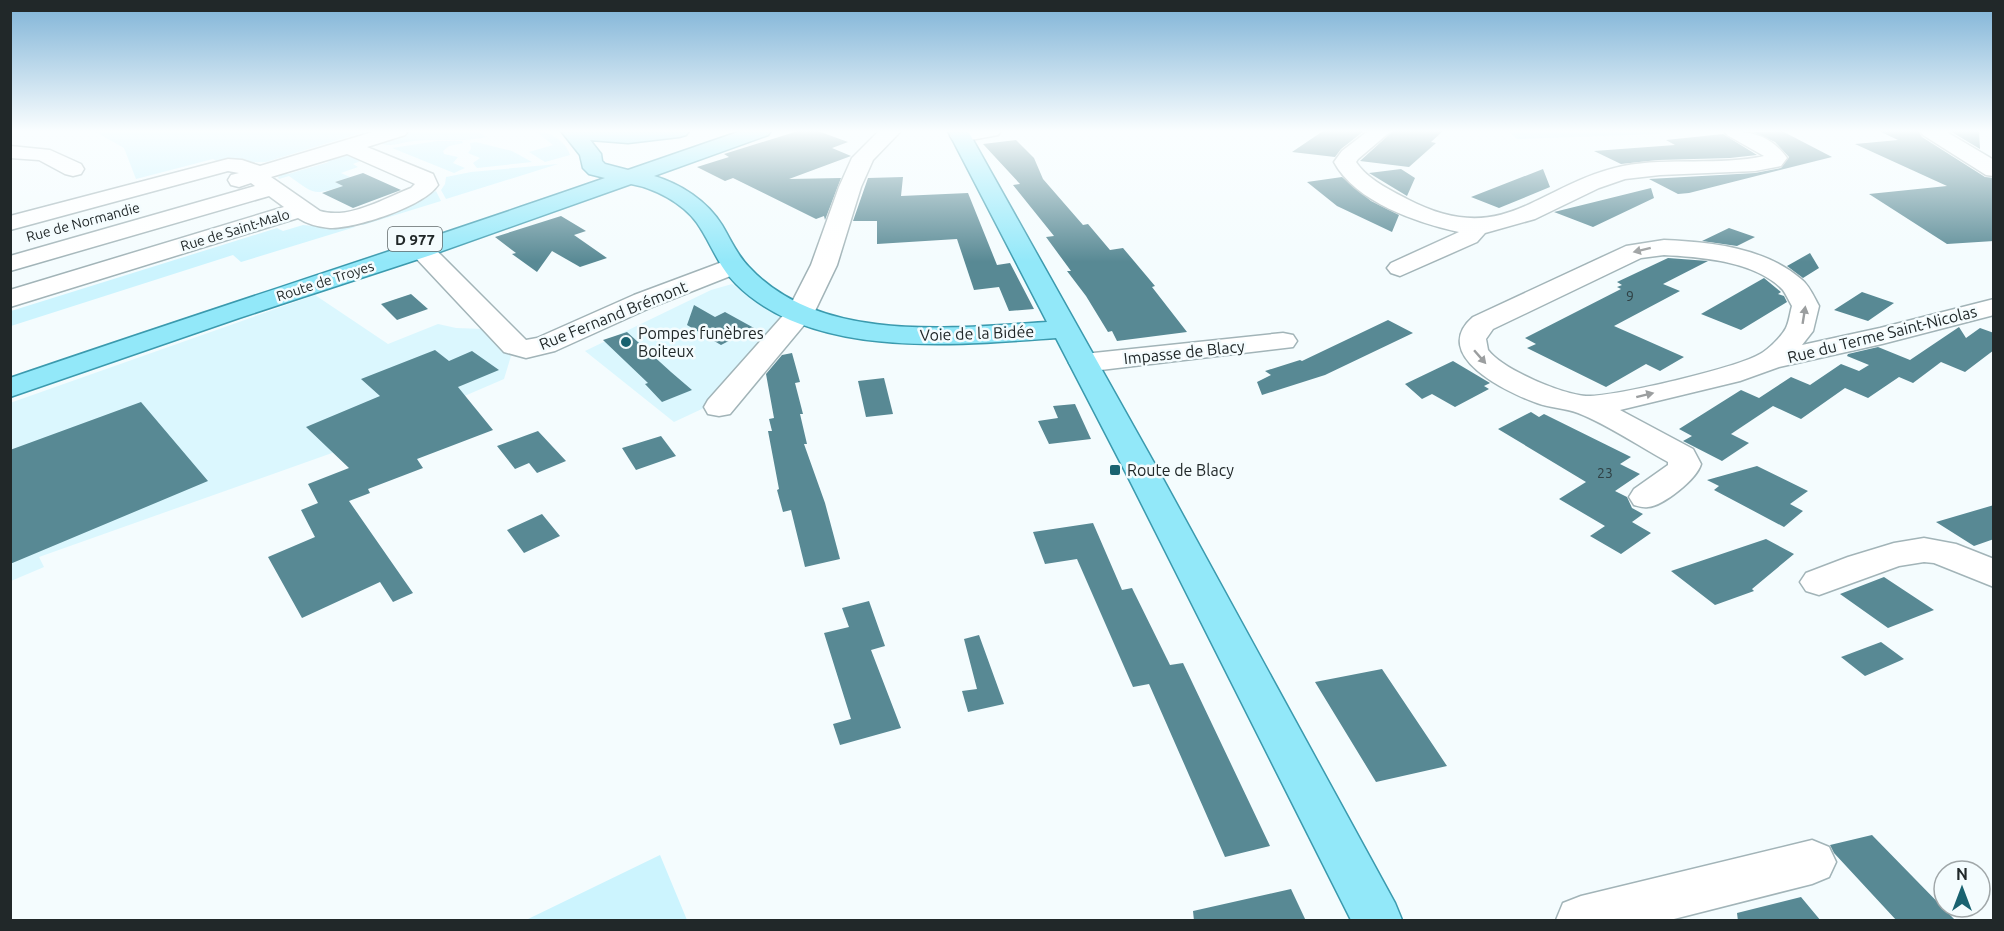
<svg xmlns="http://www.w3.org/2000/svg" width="2004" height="931" font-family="Ubuntu,sans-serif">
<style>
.built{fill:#dbf7fe}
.green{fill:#ccf4fe}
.building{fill:#588994}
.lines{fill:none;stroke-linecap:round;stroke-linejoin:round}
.minor-casing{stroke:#a2b4b8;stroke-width:3}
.major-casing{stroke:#3b9aae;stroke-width:3}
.minor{fill:#fff;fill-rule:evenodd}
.major{fill:#92e8f9;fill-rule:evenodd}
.oneway{fill:#9b9e9f}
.poi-dot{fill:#196270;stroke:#f4fcfe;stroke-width:2}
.labels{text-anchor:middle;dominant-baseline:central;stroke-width:5;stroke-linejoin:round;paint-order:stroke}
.far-street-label{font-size:14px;fill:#212829;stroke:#f4fcfe}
.number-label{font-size:14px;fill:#2f4044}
.shield{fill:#f4fcfe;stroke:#606869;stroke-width:1.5}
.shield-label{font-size:15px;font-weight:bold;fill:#212829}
.street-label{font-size:16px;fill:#212829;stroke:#f4fcfe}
.poi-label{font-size:16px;fill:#212829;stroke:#f4fcfe;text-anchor:start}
</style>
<rect width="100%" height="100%" fill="#f4fcfe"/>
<path class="built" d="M732,284L759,302L792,316L719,401L674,422L585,351L711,290Z
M315,295L388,344L438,324L456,328L485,329L511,356L504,379L332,453L39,557L44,567L11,581L10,403Z"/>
<path class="green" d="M94,131H384L374,134L364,132L266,162L220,163L213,159L136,179L124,148Z
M411,131H478L486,137C463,143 437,138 413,141C402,142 391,148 380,143Z
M535,131C549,131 566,141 570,155L545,162L529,152L553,145Z
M1508,131H1658L1661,134L1517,139Z
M437,141H462L463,143L449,146L443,151L444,154L458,157L453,163L465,168L454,173L392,148Z
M476,142L512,151L532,162L477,168L473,163L480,158L468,153L471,149L470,143Z
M348,154L363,160L353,164L358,167L341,173L350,177L335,182L343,186C313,196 314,194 289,176L279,179L278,177L286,172L288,174L329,162L326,159Z
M558,164L446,199L441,190L445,184L446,177L471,172Z
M436,191L441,201L363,225L354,222Z
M349,224L355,227L241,262L233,255L11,326V311L277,228L283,231L303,225L326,227Z
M660,855L687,920H526Z"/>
<path class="building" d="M798,131H818L848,142L832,148L851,156L789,179L841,178L825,220L824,216L816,219L733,178L725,181L697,167L729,157L724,154Z
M1323,131H1364L1341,149L1335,157L1292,152Z
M1393,131H1443L1431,142L1436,143L1409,167L1360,161Z
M1782,131L1832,157L1689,193L1678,194L1649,179L1755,173L1781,168L1789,157L1775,142L1753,132Z
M1879,131H1918L1922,137L1985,177L1994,178V241L1947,244L1869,194L1947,186L1855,144L1898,140Z
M1950,131H1979L1980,149Z
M1723,134L1757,155L1730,158L1658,160L1621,164L1594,151L1675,145L1666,140Z
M1016,140L1034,158L1043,179L1083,225L1088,224L1110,250L1123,248L1155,286L1152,287L1187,332L1117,341L1112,331L1108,332L1086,296L1067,271H1071L1046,237L1054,236L1013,185L1020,184L983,144Z
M1401,169L1415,178L1407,196L1369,173Z
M1543,169L1550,187L1499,208L1471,197Z
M363,173L401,190L353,208L322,193L343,186L335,182Z
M903,177L901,196L968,193L997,265L1010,263L1034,309L1009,311L999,287L974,290L957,239L877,244V221H853L868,178Z
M1342,177L1371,201L1399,215L1392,232L1337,206L1307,182Z
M1651,188L1654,198L1593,227L1554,212Z
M561,216L586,231L574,235L607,258L580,267L552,251L537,272L512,254L516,253L495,237Z
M1729,228L1755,237L1737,246L1702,241Z
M1810,253L1819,268L1803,278L1787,266Z
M1668,258L1708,261L1663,284L1680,291L1614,326L1684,357L1660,371L1646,364L1606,387L1527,348L1536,344L1525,338L1621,289L1617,287L1622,285L1617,282Z
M1764,278L1781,292L1778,294L1784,296L1787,302L1741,330L1701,314Z
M1862,292L1894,303L1868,321L1834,310Z
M411,294L428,309L397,320L381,304Z
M694,305L715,317L725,312L754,328L721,345L687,325Z
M1388,320L1413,333L1325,375L1262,395L1257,382L1271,375L1265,371L1300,360L1302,361Z
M1959,327L1966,338L1980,328L1994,333V350L1965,372L1941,362L1913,383L1899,377L1868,398L1845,388L1801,419L1773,406L1731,434L1749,443L1722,461L1683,441L1692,436L1679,429L1741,390L1759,398L1791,377L1810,385L1841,364L1859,371L1869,365L1847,356L1848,354L1878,347L1910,360Z
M627,332L671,372L692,390L662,402L645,384L648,383L603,340Z
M435,350L449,361L472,351L499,370L458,387L493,430L417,459L423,468L368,489L370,493L349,501L413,593L393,602L380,582L302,618L268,557L315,537L301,510L318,503L308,484L349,468L306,427L380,396L361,379Z
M792,353L800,382L795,383L803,414H800L807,444H804L825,503L840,559L805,567L791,510L783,512L777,490L779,489L768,431H772L769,419L774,418L766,374L782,355Z
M1453,361L1490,383L1484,386L1489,389L1455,407L1432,394L1422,399L1405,384Z
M884,378L893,414L866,417L858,381Z
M141,402L208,481L10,564V450Z
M1075,404L1091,439L1049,444L1038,421L1058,418L1053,406Z
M1531,412L1539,417L1544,414L1631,457L1620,464L1640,474L1615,491L1627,497L1632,508L1643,514L1632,522L1651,533L1621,554L1590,536L1605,526L1559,499L1586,482L1498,429Z
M538,431L566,461L537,473L529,463L515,469L497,446Z
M661,436L676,456L636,470L622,448Z
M1757,466L1808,491L1790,504L1803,511L1784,527L1714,490L1719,486L1707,480Z
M1994,505V539L1974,546L1936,522Z
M542,514L560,536L524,553L507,530Z
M1093,523L1122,590L1132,588L1170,665L1183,663L1270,846L1225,857L1149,684L1133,687L1077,559L1045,564L1033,532Z
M1766,539L1794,554L1752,589L1754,591L1715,605L1671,571Z
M1884,577L1934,610L1888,628L1840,594Z
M869,601L885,646L871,650L901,728L840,745L833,724L851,719L824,633L849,627L842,608Z
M979,635L1004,704L968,712L962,691L977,689L964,639Z
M1881,642L1904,659L1865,676L1841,657Z
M1382,669L1447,766L1376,782L1315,682Z
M1872,835L1956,921H1897L1834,853L1830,845Z
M1291,889L1306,921H1194L1193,911Z
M1801,897L1821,921H1738L1737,913Z"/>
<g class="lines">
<defs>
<path id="minor" d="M376,131H408L405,135L367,147L433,174L438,185C423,207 356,228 330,228C319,227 307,224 298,218L10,307V290L284,207L269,196L10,271V256L255,186L251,183L239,187L231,185L228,180L231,175L239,173L228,171L10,230V216L228,159L242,160L260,166ZM347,154L415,184L411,188C385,198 349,220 320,211L271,177Z
M879,131H901L873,160L861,187L837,265L814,313L730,414L719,416L708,414L704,407L708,400L788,310L811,265L839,187L852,158Z
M1001,131L998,135L960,142L953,140L950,136L954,131Z
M1368,131H1391L1358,159L1356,162C1367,179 1390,190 1407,199C1505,250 1535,185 1623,166C1669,157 1720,166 1764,156L1727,135L1724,131C1750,131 1771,135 1787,158L1781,166L1755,171L1660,175L1625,179L1599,188L1535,219L1485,233L1477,242L1400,276L1391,273L1387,268L1391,263L1459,232C1418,223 1355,202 1334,162L1342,151Z
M1920,131H1945L1994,160V176L1986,175L1923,135Z
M10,146L50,150L81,164L84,169L81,174L73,176L65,174L39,160L10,158Z
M1664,240C1709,242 1764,247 1801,279C1809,285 1814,297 1819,306L1813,331L1802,345L1880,328L1994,299V315L1882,344L1779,367L1740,381L1620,410L1693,449L1701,464C1697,479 1663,506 1648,507C1643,508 1638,506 1634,505L1629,497L1634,489L1668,465V462C1640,447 1607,424 1578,413C1565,408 1550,408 1537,403C1506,392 1429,355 1473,317L1626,246ZM1664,255C1700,257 1756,261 1783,290C1786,294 1789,301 1792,306C1790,313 1789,322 1786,328C1782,336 1768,350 1760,354C1737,368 1613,397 1586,396C1562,394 1503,370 1488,350L1486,339L1493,329L1641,258Z
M422,243L431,245L526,340L537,338L634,295L725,261L734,258L743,261L747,266L743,271L652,307L555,351L526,358L504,352L413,255L410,250L413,245Z
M1283,333L1293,335L1297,341L1293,347L1084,372L1074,369L1069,363L1074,357L1084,354Z
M1924,538L1956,544L1994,559V587L1934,563L1924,562L1899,566L1819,595L1806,591L1800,582L1806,573L1848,557L1894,543Z
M1812,840L1829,847L1836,862L1829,877L1812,884L1670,920H1556L1563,903L1581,896Z"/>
<path id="major" d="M561,131H689L686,135L679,137L628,143L590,140L601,154L602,161L605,164L628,170L741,131H771L768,135L654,176C681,184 707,201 722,225C731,240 737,255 749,267C820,344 953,328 1047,322L948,131H968L1162,477L1395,903L1402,920H1351L1128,477L1056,338C958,345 812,360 736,284C718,266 711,243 697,223C683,203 654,188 631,184L431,255L239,318L10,397V378C208,310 407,247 605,178L589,174L583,168L580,155Z"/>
</defs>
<use href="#minor" class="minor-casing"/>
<use href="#major" class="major-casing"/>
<use href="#minor" class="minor"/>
<use href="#major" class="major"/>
</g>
<defs><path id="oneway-solid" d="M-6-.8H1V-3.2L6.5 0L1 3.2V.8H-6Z" transform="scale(1.5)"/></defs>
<g class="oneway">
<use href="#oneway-solid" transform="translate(1642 250) rotate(166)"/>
<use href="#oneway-solid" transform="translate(1804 315) rotate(-81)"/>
<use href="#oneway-solid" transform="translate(1480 357) rotate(49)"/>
<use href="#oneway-solid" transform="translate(1645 395) rotate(-14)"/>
</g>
<linearGradient id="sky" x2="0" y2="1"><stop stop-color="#7db2d6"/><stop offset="0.5" stop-color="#fafeff"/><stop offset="1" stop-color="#fafeff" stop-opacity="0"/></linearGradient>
<rect width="2004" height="262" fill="url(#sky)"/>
<g class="poi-dot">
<circle cx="626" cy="342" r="6"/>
<rect x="1109" y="464" width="12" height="12" rx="3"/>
</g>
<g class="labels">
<g class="far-street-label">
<text transform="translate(83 222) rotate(-15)">Rue de Normandie</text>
<text transform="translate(235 230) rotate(-17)">Rue de Saint-Malo</text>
<text transform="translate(325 281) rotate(-18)">Route de Troyes</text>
</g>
<g class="number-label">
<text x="1630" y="296">9</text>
<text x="1605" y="473">23</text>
</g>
<rect class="shield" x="388" y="227" width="54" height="24" rx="4.5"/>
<g class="shield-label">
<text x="415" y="239">D 977</text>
</g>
<g class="street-label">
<text transform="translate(613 315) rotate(-22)">Rue Fernand Brémont</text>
<text transform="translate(977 333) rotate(-2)">Voie de la Bidée</text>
<text transform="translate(1882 334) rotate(-14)">Rue du Terme Saint-Nicolas</text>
<text transform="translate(1184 352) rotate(-6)">Impasse de Blacy</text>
</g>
<g class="poi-label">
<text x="638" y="333">Pompes funèbres<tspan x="638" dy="18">Boiteux</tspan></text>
<text x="1127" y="470">Route de Blacy</text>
</g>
</g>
<rect width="2004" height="931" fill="none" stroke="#212829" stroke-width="24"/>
<g transform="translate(1962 889)"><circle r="28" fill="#f4fcfe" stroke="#a0a7a9" stroke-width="1.5"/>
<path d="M0-4.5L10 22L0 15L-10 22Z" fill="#196270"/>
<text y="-9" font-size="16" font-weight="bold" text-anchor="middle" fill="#212829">N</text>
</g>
</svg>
